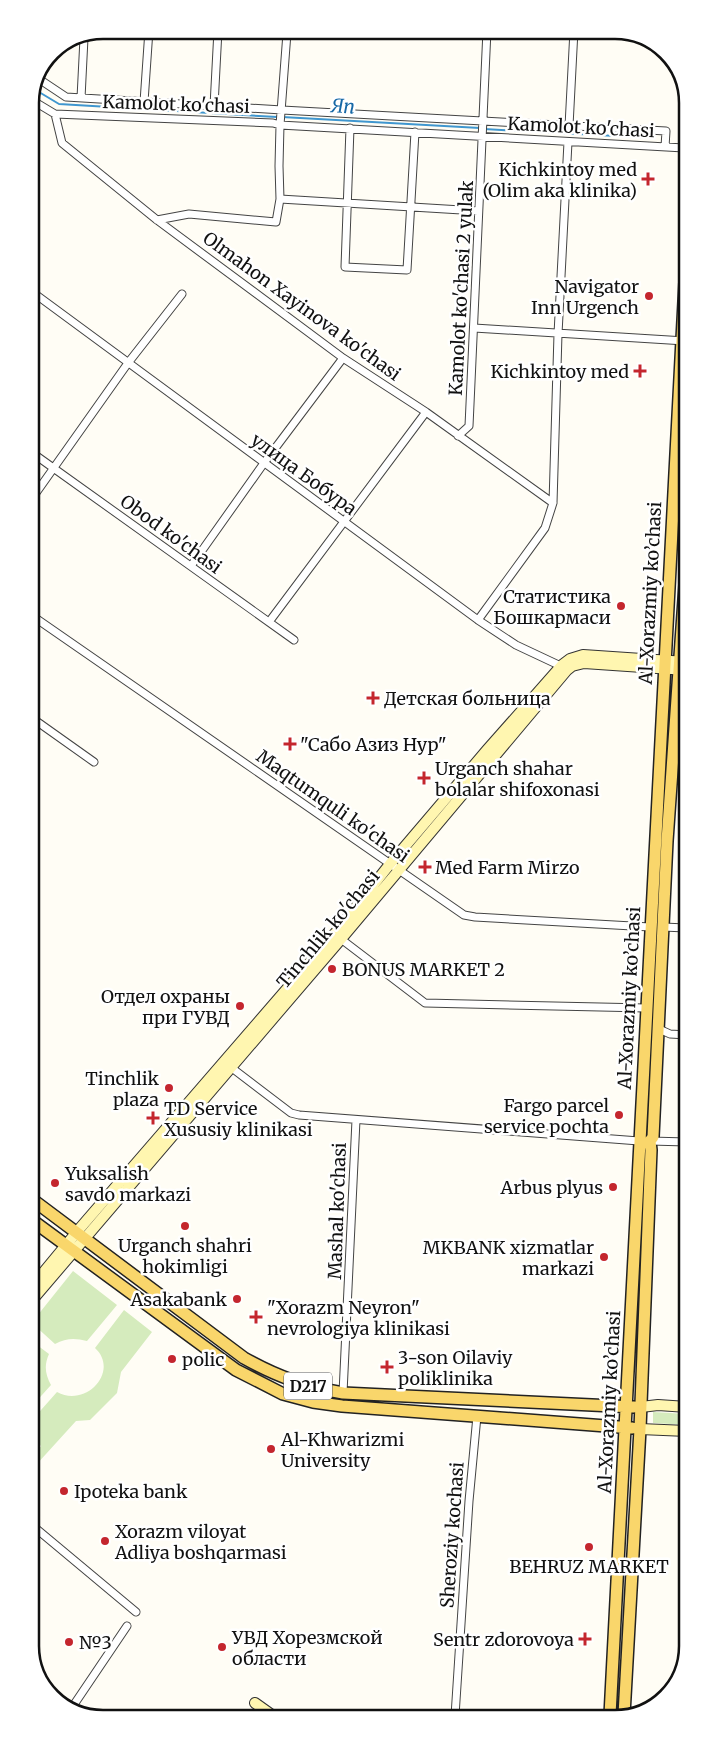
<svg xmlns="http://www.w3.org/2000/svg" width="718" height="1749" font-family="Merriweather,serif">
<style>
.grass{fill:#d5ebbd}
.lines{fill:none;stroke-linecap:round;stroke-linejoin:round}
.stream{stroke:#3f96cf;stroke-width:2}
.street-casing{stroke:#444;stroke-width:9}
.secondary-casing{stroke:#333;stroke-width:12}
.primary-casing{stroke:#222;stroke-width:14}
.street{stroke:#fff;stroke-width:7}
.secondary{stroke:#fff6b0;stroke-width:10}
.primary{stroke:#f9d66b;stroke-width:11}
.poi-dot{fill:#c4262e;stroke:#fff;stroke-width:2}
.labels{text-anchor:middle;dominant-baseline:central;stroke-width:5;stroke-linejoin:round;paint-order:stroke}
.shield{fill:#fff;stroke:#585858;stroke-width:1}
.shield-label{font-size:16px;font-weight:bold;fill:#111}
.street-label{font-size:18px;fill:#111;stroke:#fff}
.poi-label{font-size:18px;fill:#111;stroke:#fff;text-anchor:start}
.water-label{font-size:19px;font-style:italic;fill:#1768a6;stroke:#fff}
.rim{fill:none;stroke:#111;stroke-width:2.5}
</style>
<rect width="100%" height="100%" fill="#fffdf5"/>
<path class="grass" d="M73,1271L117,1305L87,1341C75,1338 66,1338 55,1344L33,1324V1321Z
M124,1310L152,1332L121,1372L117,1393L90,1420L76,1421L36,1465L33,1462V1457L41,1446L33,1439V1419L57,1392C86,1408 120,1371 95,1348Z
M33,1342L49,1354C44,1365 45,1374 51,1385L33,1405Z
M653,1412L687,1414V1425L653,1423Z"/>
<g class="lines">
<path class="stream" d="M34,89L59,104L277,117
M282,117L480,128
M484,129L654,138"/>
<defs>
<path id="street" d="M39,79L66,97L282,110L666,131L665,147
M81,98L84,38
M30,99L55,114L273,123L280,125L684,148
M144,102L149,30
M214,106L218,30
M55,114L62,143L157,220L343,358L426,412L553,503
M569,126L574,30
M350,128L345,267L407,270L415,132
M280,199L478,211
M157,220L189,214L276,222L280,199L279,166L280,125L287,33
M31,291L478,620L516,645L565,668
M474,328L685,341
M458,436L469,426L487,30
M31,452L294,640
M31,500L128,363L182,294
M191,566L264,463L343,358
M31,615L464,915L475,917L650,927
M478,620L545,528L553,503L558,334L568,142
M269,622L426,412
M32,718L94,762
M663,927L686,928
M341,939L425,1003L646,1008
M659,1029L670,1034L687,1035
M228,1065L291,1113L299,1115L639,1141
M650,1141L687,1142
M343,1393L356,1120
M33,1526L136,1612
M71,1709L127,1626
M455,1716L469,1501L477,1416"/>
<path id="secondary" d="M33,1285L81,1227L337,931L390,864L487,750L562,665L570,659L583,655L686,662
M33,1299L341,939L567,670L572,666L584,663L686,670
M641,1407L658,1405L687,1407
M640,1429L687,1431
M255,1703L276,1718"/>
<path id="primary" d="M33,1200L244,1358C278,1377 304,1386 343,1393L634,1407
M33,1221L236,1370L283,1394L313,1402L342,1406L632,1428
M610,1715L685,282
M624,1715L640,1429L651,1150L650,1141L653,1137L667,841L685,585"/>
</defs>
<use href="#street" class="street-casing"/>
<use href="#secondary" class="secondary-casing"/>
<use href="#primary" class="primary-casing"/>
<use href="#street" class="street"/>
<use href="#secondary" class="secondary"/>
<use href="#primary" class="primary"/>
</g>
<g class="poi-dot">
<path d="M645.5 171.5h5v5h5v5h-5v5h-5v-5h-5v-5h5z"/>
<circle cx="649" cy="296" r="5"/>
<path d="M637.5 363.5h5v5h5v5h-5v5h-5v-5h-5v-5h5z"/>
<circle cx="621" cy="606" r="5"/>
<path d="M370.5 690.5h5v5h5v5h-5v5h-5v-5h-5v-5h5z"/>
<path d="M287.5 736.5h5v5h5v5h-5v5h-5v-5h-5v-5h5z"/>
<path d="M421.5 770.5h5v5h5v5h-5v5h-5v-5h-5v-5h5z"/>
<path d="M422.5 859.5h5v5h5v5h-5v5h-5v-5h-5v-5h5z"/>
<circle cx="332" cy="969" r="5"/>
<circle cx="240" cy="1006" r="5"/>
<circle cx="169" cy="1088" r="5"/>
<circle cx="619" cy="1115" r="5"/>
<path d="M150.5 1110.5h5v5h5v5h-5v5h-5v-5h-5v-5h5z"/>
<circle cx="55" cy="1183" r="5"/>
<circle cx="613" cy="1187" r="5"/>
<circle cx="185" cy="1226" r="5"/>
<circle cx="604" cy="1257" r="5"/>
<circle cx="237" cy="1299" r="5"/>
<path d="M253.5 1309.5h5v5h5v5h-5v5h-5v-5h-5v-5h5z"/>
<circle cx="172" cy="1359" r="5"/>
<path d="M384.5 1359.5h5v5h5v5h-5v5h-5v-5h-5v-5h5z"/>
<circle cx="271" cy="1449" r="5"/>
<circle cx="64" cy="1491" r="5"/>
<circle cx="105" cy="1541" r="5"/>
<circle cx="589" cy="1547" r="5"/>
<path d="M582.5 1631.5h5v5h5v5h-5v5h-5v-5h-5v-5h5z"/>
<circle cx="69" cy="1642" r="5"/>
<circle cx="222" cy="1647" r="5"/>
</g>
<g class="labels">
<rect class="shield" x="284" y="1372.5" width="48" height="27" rx="4"/>
<g class="shield-label">
<text x="308" y="1386">D217</text>
</g>
<g class="street-label">
<text transform="translate(176 104) rotate(2)">Kamolot ko'chasi</text>
<text transform="translate(581 127) rotate(3)">Kamolot ko'chasi</text>
<text transform="translate(461 288) rotate(-87)">Kamolot ko'chasi 2 yulak</text>
<text transform="translate(302 306) rotate(36)">Olmahon Xayinova ko'chasi</text>
<text transform="translate(304 474) rotate(36)">улица Бобура</text>
<text transform="translate(171 534) rotate(36)">Obod ko'chasi</text>
<text transform="translate(650 593) rotate(-87)">Al-Xorazmiy ko’chasi</text>
<text transform="translate(333 806) rotate(35)">Maqtumquli ko'chasi</text>
<text transform="translate(328 929) rotate(-50)">Tinchlik ko'chasi</text>
<text transform="translate(629 998) rotate(-87)">Al-Xorazmiy ko’chasi</text>
<text transform="translate(337 1211) rotate(-88)">Mashal ko'chasi</text>
<text transform="translate(609 1402) rotate(-87)">Al-Xorazmiy ko’chasi</text>
<text transform="translate(452 1535) rotate(-86)">Sheroziy kochasi</text>
</g>
<g class="poi-label">
<text x="637" y="169" text-anchor="end">Kichkintoy med<tspan x="637" dy="21">(Olim aka klinika)</tspan></text>
<text x="639" y="286" text-anchor="end">Navigator<tspan x="639" dy="21">Inn Urgench</tspan></text>
<text x="629" y="371" text-anchor="end">Kichkintoy med</text>
<text x="611" y="596" text-anchor="end">Статистика<tspan x="611" dy="21">Бошкармаси</tspan></text>
<text x="384" y="698">Детская больница</text>
<text x="300" y="744">"Сабо Азиз Нур"</text>
<text x="435" y="768">Urganch shahar<tspan x="435" dy="21">bolalar shifoxonasi</tspan></text>
<text x="435" y="867">Med Farm Mirzo</text>
<text x="342" y="969">BONUS MARKET 2</text>
<text x="230" y="996" text-anchor="end">Отдел охраны<tspan x="230" dy="21">при ГУВД</tspan></text>
<text x="159" y="1078" text-anchor="end">Tinchlik<tspan x="159" dy="21">plaza</tspan></text>
<text x="609" y="1105" text-anchor="end">Fargo parcel<tspan x="609" dy="21">service pochta</tspan></text>
<text x="164" y="1108">TD Service<tspan x="164" dy="21">Xususiy klinikasi</tspan></text>
<text x="65" y="1173">Yuksalish<tspan x="65" dy="21">savdo markazi</tspan></text>
<text x="603" y="1187" text-anchor="end">Arbus plyus</text>
<text x="185" y="1245" text-anchor="middle">Urganch shahri<tspan x="185" dy="21">hokimligi</tspan></text>
<text x="594" y="1247" text-anchor="end">MKBANK xizmatlar<tspan x="594" dy="21">markazi</tspan></text>
<text x="227" y="1299" text-anchor="end">Asakabank</text>
<text x="267" y="1307">"Xorazm Neyron"<tspan x="267" dy="21">nevrologiya klinikasi</tspan></text>
<text x="398" y="1357">3-son Oilaviy<tspan x="398" dy="21">poliklinika</tspan></text>
<text x="182" y="1359">polic</text>
<text x="281" y="1439">Al-Khwarizmi<tspan x="281" dy="21">University</tspan></text>
<text x="74" y="1491">Ipoteka bank</text>
<text x="115" y="1531">Xorazm viloyat<tspan x="115" dy="21">Adliya boshqarmasi</tspan></text>
<text x="589" y="1566" text-anchor="middle">BEHRUZ MARKET</text>
<text x="232" y="1637">УВД Хорезмской<tspan x="232" dy="21">области</tspan></text>
<text x="574" y="1639" text-anchor="end">Sentr zdorovoya</text>
<text x="79" y="1642">№3</text>
</g>
<g class="water-label">
<text transform="translate(343 106) rotate(3)">Яп</text>
</g>
</g>
<path d="M0 0H718V1749H0ZM103 39H615A64 64 0 0 1 679 103V1646A64 64 0 0 1 615 1710H103A64 64 0 0 1 39 1646V103A64 64 0 0 1 103 39Z" fill="#fff" fill-rule="evenodd"/>
<path class="rim" d="M103 39H615A64 64 0 0 1 679 103V1646A64 64 0 0 1 615 1710H103A64 64 0 0 1 39 1646V103A64 64 0 0 1 103 39Z"/>
</svg>
